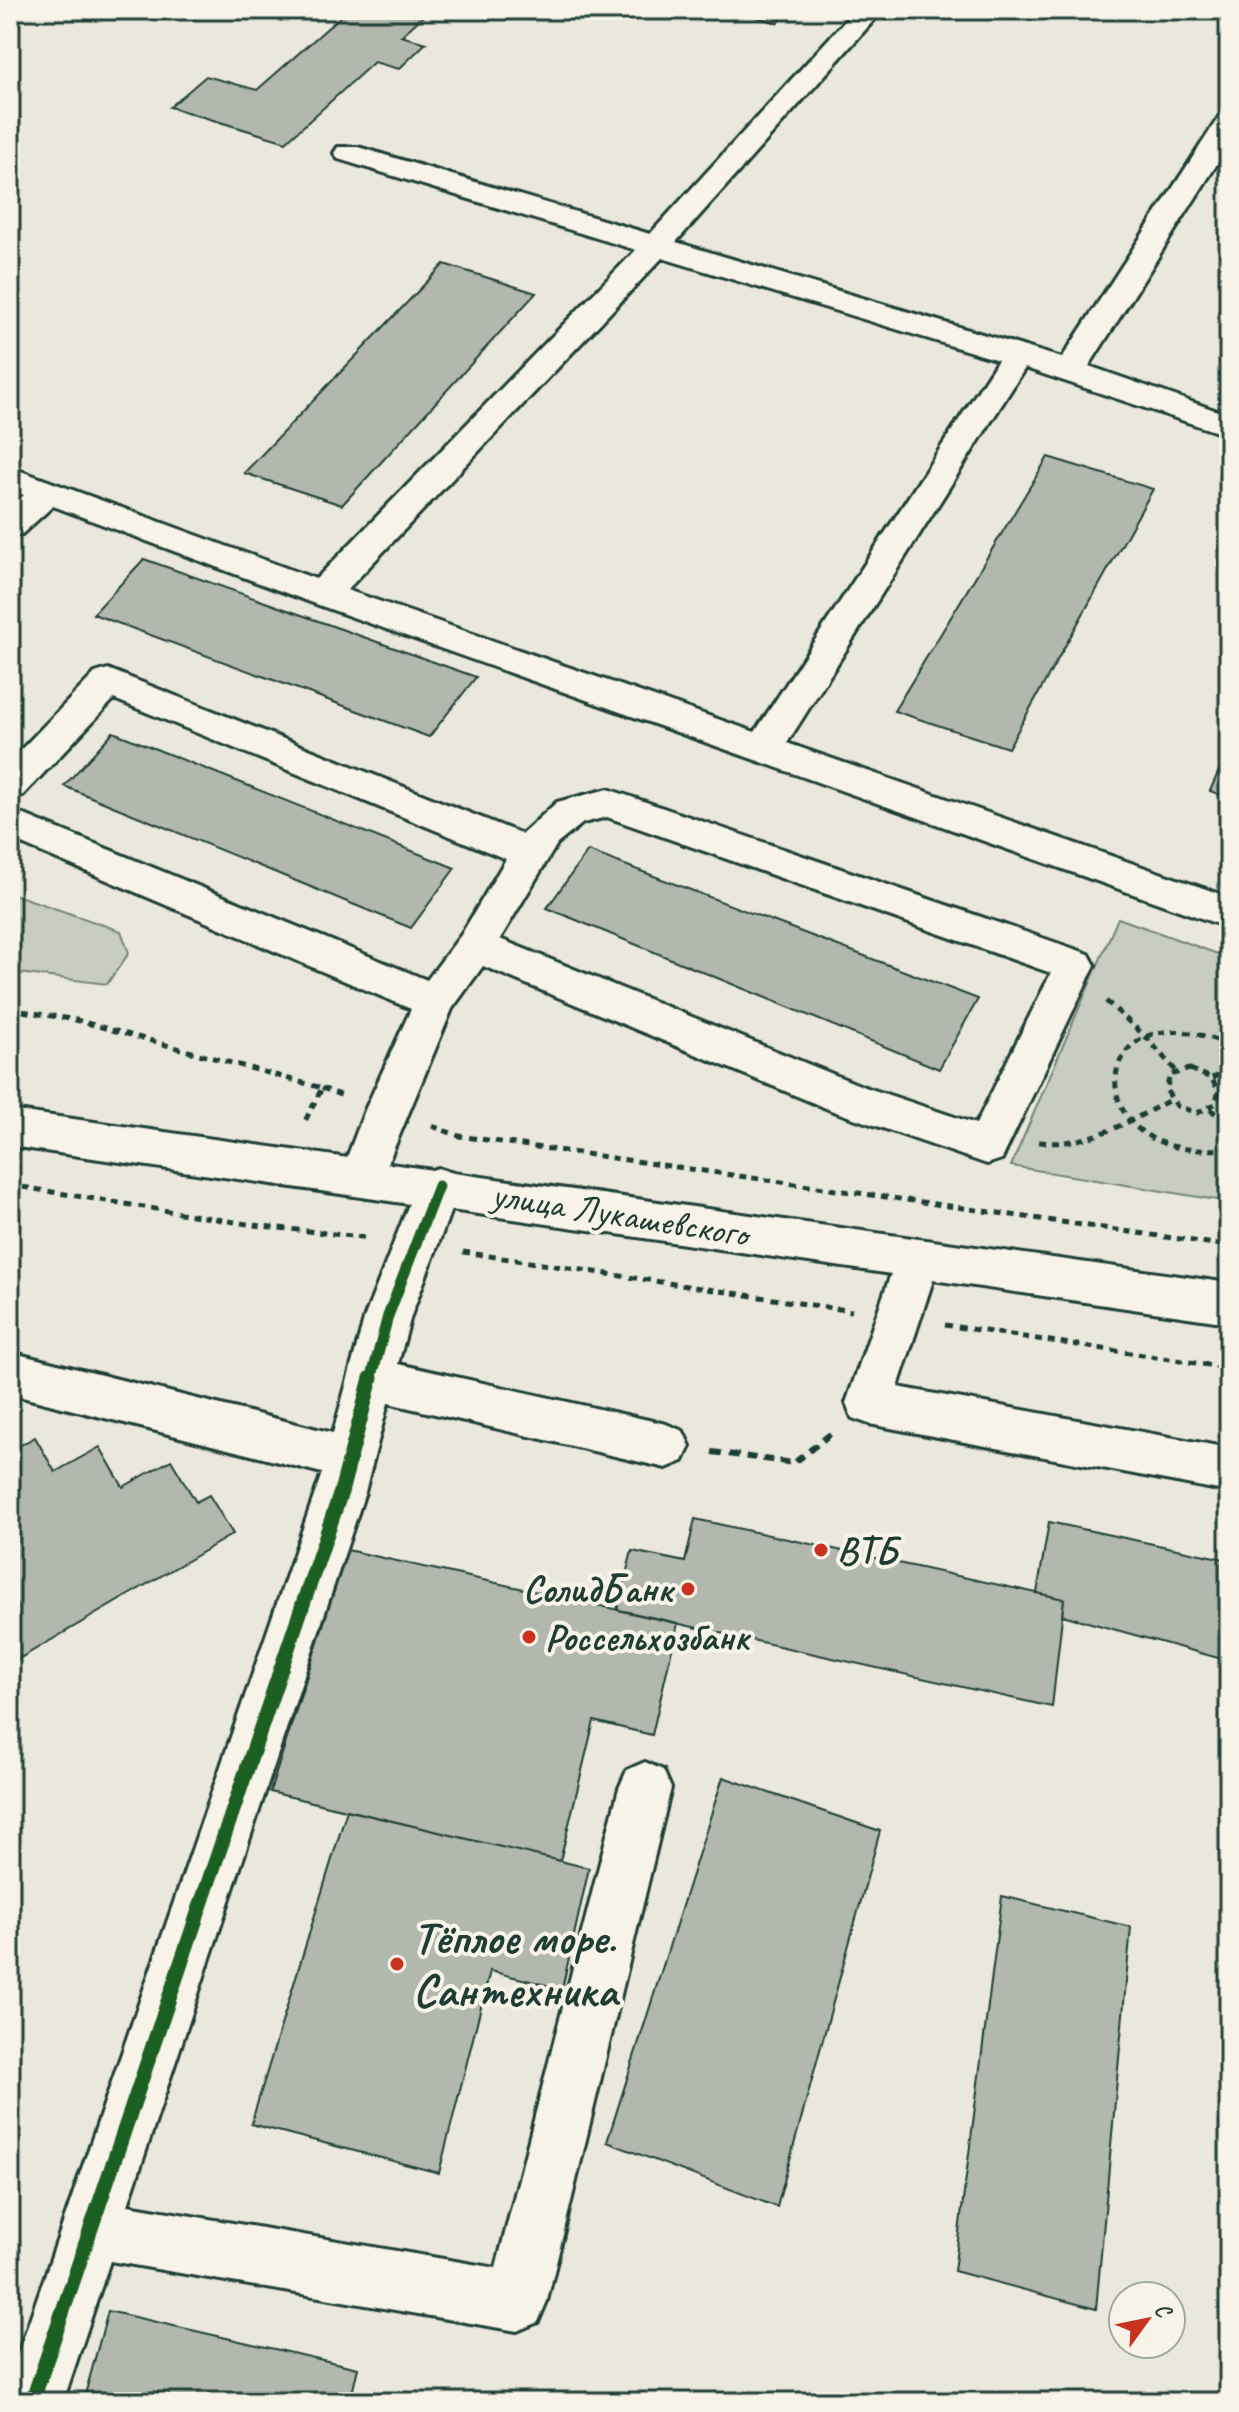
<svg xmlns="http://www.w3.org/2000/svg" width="1239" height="2412" font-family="Caveat,sans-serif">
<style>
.green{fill:#c8ccc1;stroke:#74847a;stroke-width:2}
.building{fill:#b2b8ae;stroke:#1f3d34;stroke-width:2}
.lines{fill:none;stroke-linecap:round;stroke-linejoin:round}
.minor-casing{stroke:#1f3d34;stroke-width:6}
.major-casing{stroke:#1f3d34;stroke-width:6}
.path-far1{stroke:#1f3d34;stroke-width:5;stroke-dasharray:7 6;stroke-linecap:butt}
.path{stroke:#1f3d34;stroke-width:6;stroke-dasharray:10 7;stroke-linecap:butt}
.minor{fill:#f7f3e8;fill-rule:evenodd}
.major{fill:#f7f3e8;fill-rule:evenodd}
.cycleway-far1-casing{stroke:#f7f3e8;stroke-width:16}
.cycleway-casing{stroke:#f7f3e8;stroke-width:20}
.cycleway-far1{stroke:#1b5e20;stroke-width:11}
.cycleway{stroke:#1b5e20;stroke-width:15}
.poi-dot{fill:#c8321e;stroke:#f7f3e8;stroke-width:3}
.labels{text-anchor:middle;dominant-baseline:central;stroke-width:8;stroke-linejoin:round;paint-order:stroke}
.street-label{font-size:38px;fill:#1f3d34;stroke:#f7f3e8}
.poi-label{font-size:38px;font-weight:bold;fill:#1f3d34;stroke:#f7f3e8;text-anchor:start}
.near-poi-label{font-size:46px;font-weight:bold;fill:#1f3d34;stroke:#f7f3e8;text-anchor:start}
</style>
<rect width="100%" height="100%" fill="#eae8dd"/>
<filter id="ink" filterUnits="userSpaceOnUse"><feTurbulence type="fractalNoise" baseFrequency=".0125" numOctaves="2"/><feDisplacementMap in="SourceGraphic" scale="16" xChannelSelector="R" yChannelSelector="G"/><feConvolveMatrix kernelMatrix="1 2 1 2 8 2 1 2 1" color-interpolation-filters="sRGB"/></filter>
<g filter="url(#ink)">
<path class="green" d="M10,893L121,931L129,953L107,984L10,972Z
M1118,918L1229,958V1202L1011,1166Z"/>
<path class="building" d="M348,10H430L401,36L426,43L399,69L374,62L286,142L170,107L206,76L257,90Z
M727,10H789L778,23Z
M444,264L536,293L342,505L244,473Z
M1048,457L1153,489L1008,748L894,711Z
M144,559L476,677L429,737L93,614Z
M113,732L455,868L411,928L64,786Z
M1229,748V798L1210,791Z
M588,851L978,999L939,1069L547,908Z
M35,1437L55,1472L100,1447L123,1487L171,1460L196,1502L209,1495L233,1534L10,1664V1451Z
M695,1519L1064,1599L1052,1707L617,1610L632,1551L685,1562Z
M1049,1522L1229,1560V1661L1062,1615L1064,1599L1037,1593Z
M347,1550L678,1623L652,1735L594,1721L560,1861L270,1792Z
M723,1777L880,1831L777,2207L607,2142Z
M347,1810L589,1868L562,1989L490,1971L439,2173L251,2124Z
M1002,1896L1131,1927L1096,2309L954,2271Z
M108,2311L358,2368L350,2402H83Z"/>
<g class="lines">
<defs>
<path id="minor" d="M855,10H883L676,242L1062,358L1215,123L1219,117L1229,114V145L1089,366L1229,415V436L1025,368L787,743L1229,897V928L310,602L53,506L22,534L10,537V507L24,495L10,490V467L316,579L636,250L338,159L334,153L338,147H358L650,234ZM662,258L998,360L755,732L347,590Z
M108,669L522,834L557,802L608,789L1089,954L1095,965L1002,1159L987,1164L833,1111L483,966L452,1009L377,1189L362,1194L347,1189L340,1176L365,1110L411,1009L10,839V809L427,980L461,935L506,859L114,699L23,795L10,799V761L95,673ZM607,817L1051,973L976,1124L862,1086L500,939L557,844L583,823Z
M438,1168L453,1173L460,1186L411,1316L398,1364L666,1424L683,1431L690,1446L683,1461L666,1468L388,1403L365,1492L128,2205L496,2268L619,1788L627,1770L645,1762L663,1770L671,1788L547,2301L538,2322L517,2331L110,2261L63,2402H10V2377L322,1473L10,1394V1352L333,1433L365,1316L416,1186L423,1173Z
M918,1240L934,1245L940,1259L898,1387L1229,1448V1492L869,1424L852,1418L846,1403L896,1259L902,1245Z"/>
<path id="major" d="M10,1110L1229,1283V1323L10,1146Z"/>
</defs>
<use href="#minor" class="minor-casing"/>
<use href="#major" class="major-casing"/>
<path class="path-far1" d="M1106,1001L1146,1037L1176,1071
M10,1009L76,1020L322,1088L303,1125
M1229,1045C1082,980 1074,1171 1229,1148
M1190,1069L1211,1078L1219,1091L1215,1104L1197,1113L1177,1106L1166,1090L1170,1075Z
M1212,1078L1229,1070
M322,1088L343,1096
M1210,1109L1229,1125
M432,1126L459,1136L1229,1246
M1039,1142C1088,1147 1128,1122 1170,1100
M10,1185L253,1225L370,1238
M463,1252L852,1311
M945,1325L1229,1368"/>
<path class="path" d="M712,1452L794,1463L834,1431"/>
<use href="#minor" class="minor"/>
<use href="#major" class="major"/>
<defs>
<path id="cycleway-far1" d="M371,1380L388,1316L438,1186"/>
<path id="cycleway" d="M32,2402L341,1492L371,1378"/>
</defs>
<use href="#cycleway-far1" class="cycleway-far1-casing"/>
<use href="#cycleway" class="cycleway-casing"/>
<use href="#cycleway-far1" class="cycleway-far1"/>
<use href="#cycleway" class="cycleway"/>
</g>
</g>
<g class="poi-dot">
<circle cx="821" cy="1550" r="8"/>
<circle cx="688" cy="1589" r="8"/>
<circle cx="529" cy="1637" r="8"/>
<circle cx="397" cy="1964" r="8"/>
</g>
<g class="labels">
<g class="street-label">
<text transform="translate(620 1214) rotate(9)">улица Лукашевского</text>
</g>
<g class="poi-label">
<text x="837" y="1550">ВТБ</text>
<text x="672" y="1589" text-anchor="end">СолидБанк</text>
<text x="545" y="1637">Россельхозбанк</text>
</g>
<g class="near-poi-label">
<text x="413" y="1938">Тёплое море.<tspan x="413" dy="53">Сантехника</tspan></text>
</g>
</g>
<rect width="1239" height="2412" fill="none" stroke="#f7f3e8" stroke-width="40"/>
<rect x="20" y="20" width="1199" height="2372" fill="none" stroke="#1f3d34" stroke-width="3" filter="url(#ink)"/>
<g transform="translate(1147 2320) rotate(57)"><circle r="38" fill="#f7f3e8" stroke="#a1aaa0" stroke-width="2"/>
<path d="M0-6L14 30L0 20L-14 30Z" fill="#c8321e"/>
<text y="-12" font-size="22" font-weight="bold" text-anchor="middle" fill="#1f3d34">С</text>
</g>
</svg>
